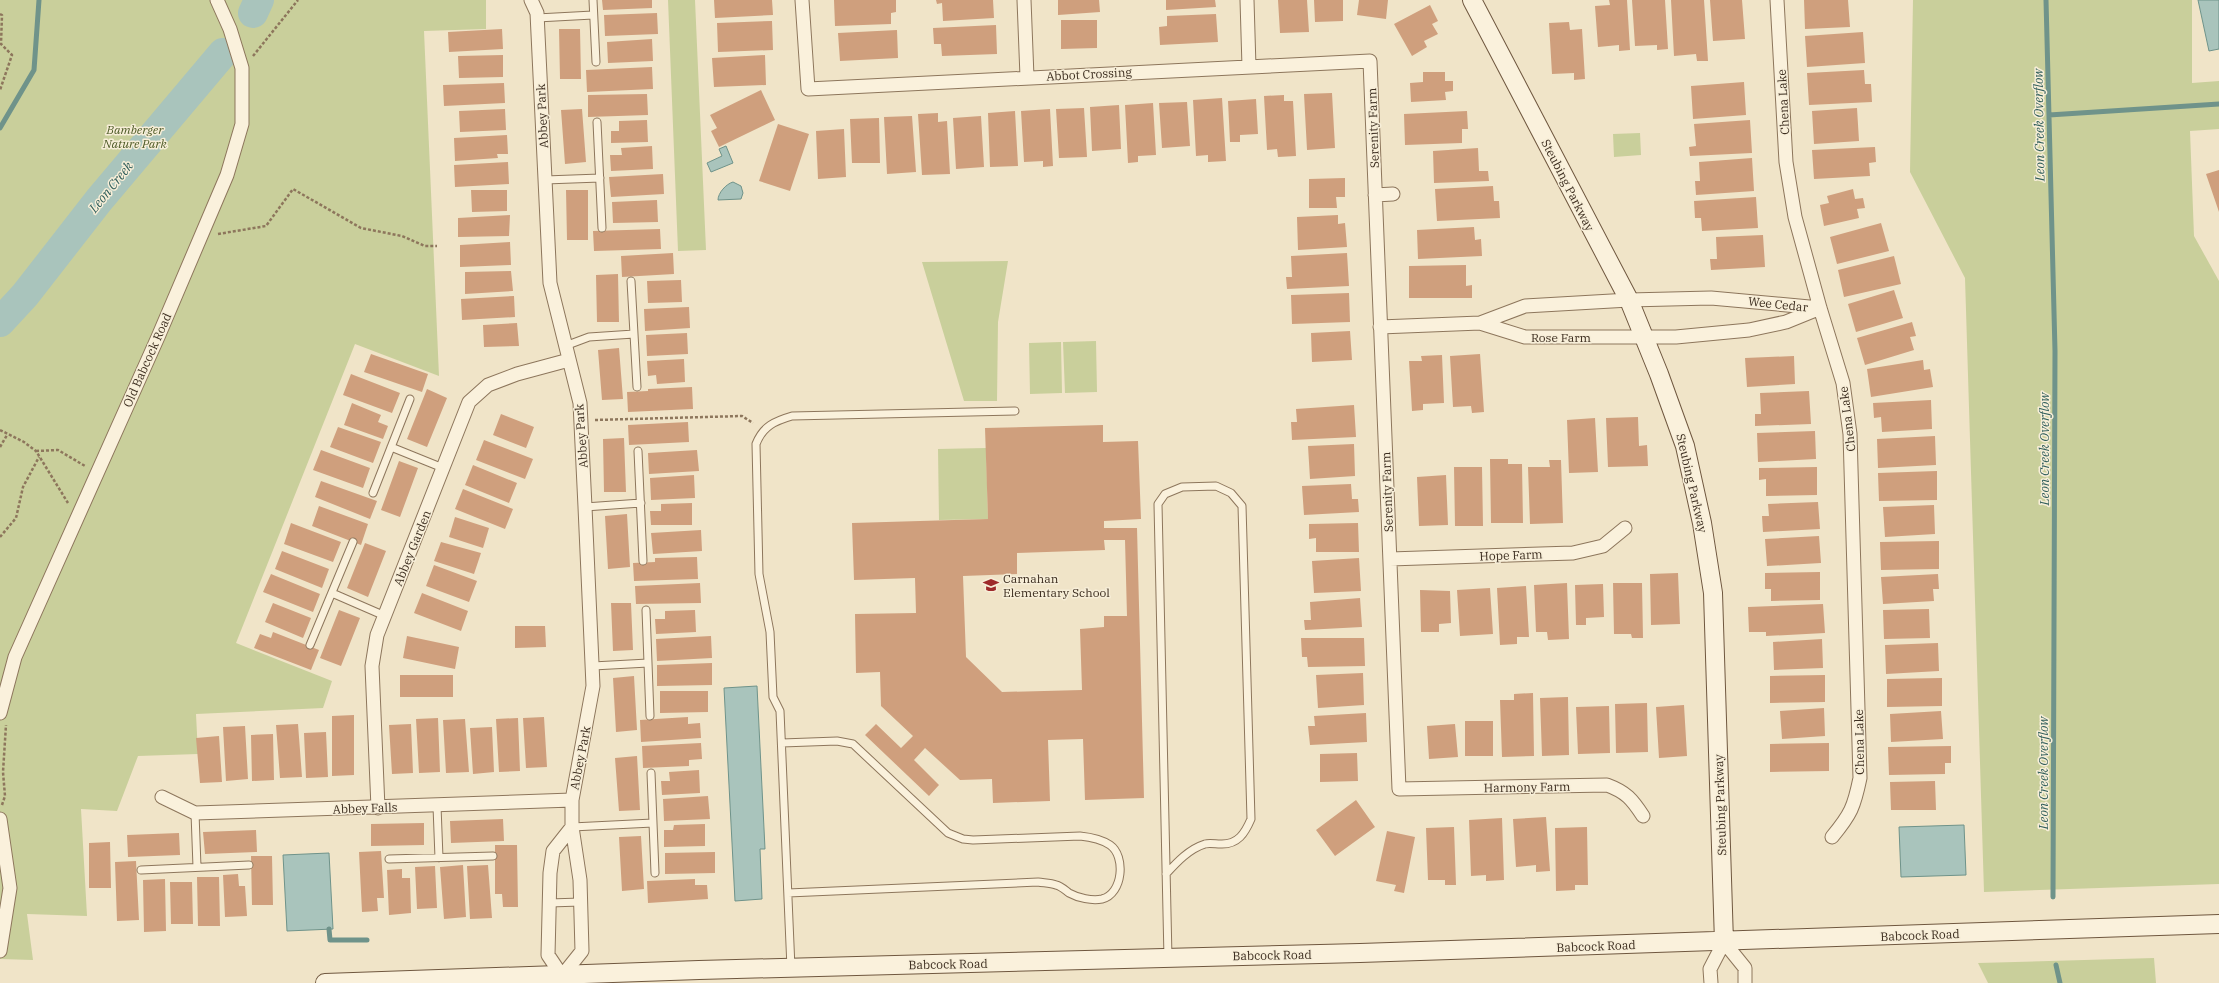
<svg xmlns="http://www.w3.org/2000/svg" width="2219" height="983" font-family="'IBM Plex Serif',serif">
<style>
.green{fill:#c9cf9b}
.water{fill:#a9c4bc;stroke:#6f938a}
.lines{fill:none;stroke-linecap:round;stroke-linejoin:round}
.stream{stroke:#6f938a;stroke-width:5}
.river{stroke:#a9c4bc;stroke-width:30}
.building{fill:#cf9f7d;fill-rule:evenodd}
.lane-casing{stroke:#8d765c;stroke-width:9}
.street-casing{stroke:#8d765c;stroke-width:15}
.secondary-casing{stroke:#6f573f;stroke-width:20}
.path{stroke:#8d765c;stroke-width:2.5;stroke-dasharray:3 2;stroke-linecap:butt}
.lane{stroke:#faf1dc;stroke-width:7}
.street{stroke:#faf1dc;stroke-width:13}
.secondary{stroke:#faf1dc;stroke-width:18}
.labels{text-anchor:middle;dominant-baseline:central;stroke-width:3;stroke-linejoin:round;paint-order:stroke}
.street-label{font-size:12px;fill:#3d2e20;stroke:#f7eed8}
.park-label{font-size:12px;font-style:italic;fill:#4d5a26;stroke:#f7eed8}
.poi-label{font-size:12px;fill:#3d2e20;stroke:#f7eed8;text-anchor:start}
.water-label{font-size:13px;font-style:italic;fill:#2f5d5a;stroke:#f7eed8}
</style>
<rect width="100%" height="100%" fill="#f0e4c8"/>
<path class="green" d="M0,0H486V29L424,31L439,376L355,344L236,643L332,681L323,708L196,714L198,754L138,756L117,811L81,809L87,916L27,914L33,960L0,959Z
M668,0H695L706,250L678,251Z
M1913,0H2192V83L2219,81V129L2190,131L2194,236L2219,281V884L1984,892L1965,278L1910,172Z
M1640,133L1641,155L1614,157L1613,134Z
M1008,261L998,322L997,401H964L922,262Z
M1096,341L1097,392L1065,393L1063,342Z
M1061,342L1062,393L1030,394L1029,343Z
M986,448L988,519L939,520L938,449Z
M2154,958L2156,983H1988L1978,963Z"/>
<path class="water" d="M2198,0H2219V49L2209,51Z
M726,146L733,163L711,172L707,163L722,156L719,149Z
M733,182L741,186L743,193L741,199L718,200C718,193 726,184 733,182Z
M757,686L765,849H760L762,899L735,901L724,688Z
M1964,825L1966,875L1901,877L1899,827Z
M329,853L333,929L287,931L283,855Z"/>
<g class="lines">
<path class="stream" d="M2046,0L2055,351L2053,897
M2049,115L2219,104
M0,128L34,70L39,0
M329,929L330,940H367
M2056,965L2060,983"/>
<path class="river" d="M253,13L259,0
M0,322L25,295L99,200L223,53"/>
</g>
<path class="building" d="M602,0H652V8L603,10Z
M714,0H772L773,15L715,18Z
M834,0H896V12L891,13V24L835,26Z
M936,0H993L994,18L943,21L942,3L937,4Z
M1058,0H1099L1100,12L1058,15Z
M1166,0H1215L1216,7L1166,10Z
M1278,0H1307L1309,32L1280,33Z
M1314,0H1343V21L1315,22Z
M1359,0H1388L1386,19L1357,15Z
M1609,0H1627L1630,50L1619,51V45L1598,47L1595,6L1610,5Z
M1632,0H1665L1668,49L1657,50V45L1635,46Z
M1671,0H1704L1708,61H1697L1696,54L1674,56Z
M1710,0H1742L1745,39L1713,41Z
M1804,0H1848L1850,27L1805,29Z
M1430,5L1438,21L1432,24L1438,34L1424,41L1427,47L1412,56L1394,24Z
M657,13L658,34L605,36L604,15Z
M1216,14L1218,42L1160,45L1159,27L1167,26V16Z
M1061,20H1097V48L1061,49Z
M772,21L773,50L718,52L717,23Z
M1569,22L1570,30L1582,29L1585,79L1574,80V73L1552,74L1549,23Z
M996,25L997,54L942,56L941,44H934L933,28Z
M502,29L503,49L449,52L448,32Z
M559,29H580L581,79H560Z
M897,30L898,58L840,61L838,33Z
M1863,32L1865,63L1807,67L1805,36Z
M652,39L653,61L608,63L607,42Z
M503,55V77L459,78L458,56Z
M765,55L766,85L714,87L712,58Z
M652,67L653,89L587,92L586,70Z
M1864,70L1865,84H1871L1872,102L1809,105L1807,73Z
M1423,72H1445V81H1453V91L1445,92L1446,100L1411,102L1410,83L1423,82Z
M1744,82L1746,115L1693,119L1691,86Z
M504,83L505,103L444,106L443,85Z
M761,90L775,120L719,147L711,131L717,128L710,115Z
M1332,93L1335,148L1307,150L1304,94Z
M647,94L648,115L588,117V95Z
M1284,95V101H1293L1296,156L1278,157L1277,149L1267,150L1264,96Z
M1222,98L1226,161L1208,162V155L1196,156L1193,100Z
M1256,99L1258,134L1240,135V142H1230L1228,101Z
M1187,102L1190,146L1162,148L1159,103Z
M1153,103L1156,155L1138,156V162L1128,163L1125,105Z
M1119,105L1121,149L1092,151L1090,107Z
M1084,108L1087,157L1059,158L1056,109Z
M1857,108L1859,141L1814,144L1812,111Z
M505,109L506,130L460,132L459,111Z
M582,109L586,162L565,164L561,110Z
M1050,109L1053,166L1043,167V161L1024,162L1021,111Z
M1015,111L1018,166L990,167L988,113Z
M1467,111L1468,129H1462V143L1405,145L1404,114Z
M938,113V122L947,121L950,174L922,175L918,114Z
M912,116L916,172L887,174L884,117Z
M981,116L984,167L956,169L953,118Z
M879,118L880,163H852L850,119Z
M647,120L648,142L611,143V131H619V121Z
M1750,120L1752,153L1690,156L1689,147L1696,146L1694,124Z
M778,124L809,134L790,191L759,181Z
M844,129L846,177L818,179L816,131Z
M507,135L508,154H497L498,158L455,161L454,138Z
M652,146L653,169L611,171L610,155H622L621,148Z
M1875,147L1876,162L1869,163L1870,176L1814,179L1812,150Z
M1478,148L1479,171H1488L1489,181L1434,183L1433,151Z
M1752,158L1754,191L1696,195L1695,181H1700L1699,162Z
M508,162L509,184L455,187L454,165Z
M2219,170V212L2206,174Z
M663,174L664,194L611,197L609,177Z
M1345,178V197H1336L1337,208H1309V179Z
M1493,186L1494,201H1499L1500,218L1437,221L1435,189Z
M1853,189L1855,199L1863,198L1865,208L1857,209L1859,218L1824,226L1820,205L1829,203L1827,196Z
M471,190H507V211L472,212Z
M566,190H588V240H567Z
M1756,197L1758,228L1702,231L1701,218H1695L1694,201Z
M657,200L658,222L613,223L612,202Z
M510,215L509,236L458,237V218Z
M1338,215V224L1345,223L1347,247L1298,250L1297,217Z
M1881,223L1889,251L1837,264L1830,237Z
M1474,227L1475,240L1481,239L1482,256L1418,259L1417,230Z
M660,229L661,249L594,251L593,231Z
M1763,235L1765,267L1711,270L1710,259H1717L1716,237Z
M510,242L511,265L460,267V245Z
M673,253L674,274L622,277L621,256Z
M1347,253L1349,286L1287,289L1286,277H1292L1291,256Z
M1894,256L1901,284L1844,297L1838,270Z
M1466,265V286L1472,285V298H1409V266Z
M511,271L513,291L465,294V272Z
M618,274L619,322H597L596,275Z
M681,280L682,302L648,303L647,281Z
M1894,290L1903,318L1856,332L1848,304Z
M1349,293L1350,322L1292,324L1291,295Z
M514,296L515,317L462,320L461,299Z
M689,307L690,328L645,331L644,309Z
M1912,322L1916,336L1910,337L1914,350L1865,365L1857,338Z
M517,323L519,346L484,347L483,325Z
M1350,331L1352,360L1312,362L1311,333Z
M687,333L688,354L647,356L646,335Z
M619,348L623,399L602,400L598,350Z
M371,354L428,374L422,392L364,372Z
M1480,354L1484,412L1472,413L1471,406L1453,407L1450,356Z
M1442,355L1444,403L1423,404V410L1412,411L1409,361H1422L1421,356Z
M1794,356L1795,384L1747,387L1745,358Z
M684,359L685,382L657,384L656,375L648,376L647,361Z
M1923,360L1924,370L1930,369L1933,387L1871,397L1867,369Z
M351,374L400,393L392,413L343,395Z
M692,387L693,409L628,412L627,392L648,391V389Z
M427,389L447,398L427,447L407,439Z
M1809,391L1811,424L1755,426V414H1761L1760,393Z
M1931,400L1932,429L1882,432L1881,417L1874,418L1873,403Z
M352,403L381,415L378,422L388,426L383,439L344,425Z
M1354,405L1356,437L1292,440L1291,422H1297L1296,409Z
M501,414L534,427L526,448L493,435Z
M1638,417L1639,446L1647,445L1648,466L1608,467L1606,418Z
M1595,418L1598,472L1569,473L1567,420Z
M688,422L689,442L629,445L628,425Z
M1103,425V442L1138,441L1141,519L1104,521V528H1137L1144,798L1085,800L1083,739L1048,740L1050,801L993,803L992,779L960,780L925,748L914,760L939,785L929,796L865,735L876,724L901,748L913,736L881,706L880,672L856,673L855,614L916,613L915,578L854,580L852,523L988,519L985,428ZM1104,540H1125L1127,616H1104V627L1080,629L1082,690L1002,692L966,657L963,576L1017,574V553L1105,550Z
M338,427L381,442L373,463L330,447Z
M1815,431L1816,459L1758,462L1757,433Z
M1935,436L1936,465L1878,468L1877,439Z
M624,438L626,492H604L603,439Z
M484,440L533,459L525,479L476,460Z
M1354,444L1355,476L1310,479L1308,446Z
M321,450L370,468L363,488L313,470Z
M697,450L699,471L649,474L648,453Z
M1490,459H1508V464H1522L1523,523H1491Z
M1549,460H1561L1563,523L1530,524L1528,467H1550Z
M399,461L418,468L400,517L381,510Z
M473,465L517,483L509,503L465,485Z
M1454,467H1482L1483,526H1455Z
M1817,467V495L1766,496V479L1759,480V468Z
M1937,471V500L1879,501L1878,473Z
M694,475L695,498L651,500L650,478Z
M1446,475L1448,525L1419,526L1417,477Z
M321,481L377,501L370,519L315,497Z
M1351,484L1352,499H1358L1359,512L1304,515L1302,486Z
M463,489L513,509L505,529L455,509Z
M1818,502L1820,529L1763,532L1762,516H1769L1768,504Z
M692,503V525H651L650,511H661V504Z
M1934,505L1935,534L1885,537L1883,507Z
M319,506L368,524L361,545L312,526Z
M627,514L630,567L608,569L605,516Z
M455,517L489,528L483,548L449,537Z
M291,523L341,542L333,562L284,544Z
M1358,523L1359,552H1316V538L1309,539V524Z
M701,530L702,551L653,554L651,533Z
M1819,536L1821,563L1767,566L1765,539Z
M1939,541V569L1881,570L1880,542Z
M441,542L481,553L474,574L434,561Z
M365,543L386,551L368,597L347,588Z
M282,551L329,569L322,588L275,569Z
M697,557L698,579L634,581L633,563L655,562V558Z
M1359,558L1361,591L1314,593L1312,561Z
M434,565L477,581L469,602L426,586Z
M1820,572V600L1771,601V589H1765V573Z
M1678,573L1680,624L1651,625L1650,574Z
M271,574L320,594L313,612L263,592Z
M1938,574L1939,589H1933L1934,601L1883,604L1881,577Z
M700,583L701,603L636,604L635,586Z
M1567,583L1569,639L1548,640L1547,632H1536L1534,585Z
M1613,583H1642L1643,638H1632L1631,634H1614Z
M1603,584L1604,617L1586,618V625H1576L1575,585Z
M1526,586L1529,637H1517V644L1500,645L1497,588Z
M1490,588L1493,634L1460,636L1457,590Z
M1420,590L1450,591L1451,623L1439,624V632H1421Z
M422,593L468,611L461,631L414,613Z
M1360,598L1362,627L1305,630L1304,620H1311L1310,602Z
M273,603L311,618L303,638L265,622Z
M611,603H631L633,650L613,651Z
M1823,604L1825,633L1766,636V632H1749L1748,607Z
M1929,609L1930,638L1884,639L1883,610Z
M339,610L360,618L341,666L320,658Z
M695,610L696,632L656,634L655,619H665V611Z
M515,626H545L546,647L515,648Z
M273,632L319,650L311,670L254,648L260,634L271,638Z
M407,636L459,647L455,669L403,658Z
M711,636L712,658L657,661L656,639Z
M1301,638H1364L1365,666L1308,667L1307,657H1302Z
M1822,639L1823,668L1774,670L1773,642Z
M1938,643L1939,671L1886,674L1885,645Z
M712,663V685L657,686V665Z
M1363,673L1364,705L1318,708L1316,675Z
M400,675H453V697H400Z
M1825,675V702L1770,703V676Z
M634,676L637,730L616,732L613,678Z
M1942,678V706L1887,707V679Z
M660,691H708V712L660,713Z
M1533,693L1534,756L1502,757L1500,700H1514V694Z
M1568,697L1569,755L1542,756L1540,698Z
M1647,703L1648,752L1616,753L1615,704Z
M1684,705L1687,756L1659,758L1656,707Z
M1609,706L1610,753L1578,754L1576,707Z
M1824,708L1825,736L1782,739L1780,711Z
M1941,711L1943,739L1891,742L1890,714Z
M1366,713L1367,742L1310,745L1308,726H1315L1314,716Z
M354,715V775L332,776V716Z
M544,717L547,767L526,768L523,718Z
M688,717V724L700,723L701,738L641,742L640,720Z
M438,718L440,772L419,773L416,719Z
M518,718L520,771L499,772L496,719Z
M465,719L469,772L446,773L443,720Z
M1465,721H1493V756H1465Z
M298,724L302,777L280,778L276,725Z
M411,724L413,773L392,774L389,725Z
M1455,724L1458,757L1429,759L1427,726Z
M245,726L248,779L226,781L223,727Z
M492,727L494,772L473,774L470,728Z
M326,732L328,777L306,778L304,733Z
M273,734L274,780L252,781L251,735Z
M219,736L222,782L200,783L196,738Z
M701,743L702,759L689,760V766L643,768L642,746Z
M1829,743V771L1770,772V744Z
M1951,746V763H1945V774L1889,775L1888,747Z
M1357,753L1358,781L1320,782V754Z
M637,756L640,810L619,811L615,758Z
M699,770L700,793L662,795L661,781H670L669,772Z
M1935,781L1936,810H1891L1890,782Z
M708,796L710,819L664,821L663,799Z
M1356,800L1375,827L1335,856L1316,830Z
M1546,817L1550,871L1536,872V865L1516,867L1513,819Z
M1502,818L1504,880L1486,881V875L1471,876L1469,820Z
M503,819L504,841L451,843L450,821Z
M424,823V845L371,846V824Z
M705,824V846L664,847V830H673L674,825Z
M1454,827L1456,885H1445V880H1428L1426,828Z
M1587,827L1588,885H1575V890L1556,891L1555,828Z
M256,830L257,852L205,854L203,832Z
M1387,831L1415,837L1404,893L1394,891L1396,885L1376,881Z
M179,833L180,855L128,857L127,835Z
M641,836L644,889L622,891L619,837Z
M110,842L111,888H89V843Z
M495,845H517L518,907H503L502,894H495Z
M381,851L384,898H377L378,911L362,912L359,852Z
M715,852V873L665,874V853Z
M251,856H272L273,905H252Z
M136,861L139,920L117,921L115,862Z
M463,865L466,917L444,919L440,867Z
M488,865L492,918L470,919L467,866Z
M435,866L437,908L417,909L415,867Z
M402,869V878H410L411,913L389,915L387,870Z
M238,874L239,886H245L247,916L225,917L223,875Z
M197,877H219L220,926H198Z
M165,879L166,931L144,932L143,880Z
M695,879V885H707L708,899L648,903L647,881Z
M170,882H192L193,924H171Z"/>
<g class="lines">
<defs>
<path id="lane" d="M593,0L596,62
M537,18L593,15
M597,122L602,228
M545,180L600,178
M631,281L637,387
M565,346L589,337L634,334
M391,447L443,468
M638,451L643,561
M373,493L410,399
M585,507L641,503
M332,593L385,616
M646,610L650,716
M310,645L353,542
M593,666L648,663
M782,743L837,741L853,744L948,833L963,839L973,840L1080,836C1090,837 1101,839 1110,845C1126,856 1123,894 1102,899C1092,901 1078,898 1069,893C1065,890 1061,886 1056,885C1051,883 1044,883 1038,882L788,893
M651,773L655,873
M437,806L439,858
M195,813L197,867
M572,827L653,823
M389,859L493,856
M141,870L249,865
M1166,874C1177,862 1189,849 1205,844C1209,843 1216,844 1220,844C1238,845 1245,833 1251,819L1242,506L1231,493L1216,486L1182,487L1165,494L1158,504L1168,958
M549,903L581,902
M791,968L780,711L773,697L770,632L759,574L756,444C763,426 775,421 792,416L1015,411"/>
<path id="street" d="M531,0L537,13L550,283L580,403L585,507L593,686L572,800V827L580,880L582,951L562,976
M802,0L808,89L1370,61L1399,789L1607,785C1626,792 1632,799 1643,816
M1024,0L1027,77
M1247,0L1249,67
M1777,0L1786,162L1795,217L1820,308L1843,383L1850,434L1860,778C1854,807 1851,814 1832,837
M1375,195L1393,194
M1480,323L1525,337H1676L1749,330L1786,322L1818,309
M1380,327L1480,323L1525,306L1629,300L1711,298L1820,308
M1390,559L1573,553L1603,546L1625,528
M0,713L15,657L158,337L227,175L242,124V68L230,29L217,0
M162,797L195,813L572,800
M378,808L372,666L377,635L469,402L488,385L517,374L569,360
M0,819L10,888L0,951
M562,976L548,955L550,873L553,851L572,827
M1711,983L1710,969L1724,942L1745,968V983"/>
<path id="secondary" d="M1472,0L1629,300L1659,374L1685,446L1702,523L1713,593L1724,942
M325,983L699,970L1360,953L2219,924"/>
</defs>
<use href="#lane" class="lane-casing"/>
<use href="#street" class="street-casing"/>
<use href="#secondary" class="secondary-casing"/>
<path class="path" d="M0,14L2,15L1,44L12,55L0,90
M253,56L298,0
M218,234L266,226L293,189L361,228L402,236L425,246H437
M595,420L742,416L753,423
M0,430L24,442L36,451L68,503
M0,447L7,435
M36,451L58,450L85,466
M0,537L16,518L23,487L39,457
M2,805L5,796L3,772L6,725"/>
<use href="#lane" class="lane"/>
<use href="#street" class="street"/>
<use href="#secondary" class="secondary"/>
</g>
<defs>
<symbol id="school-bare" viewBox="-9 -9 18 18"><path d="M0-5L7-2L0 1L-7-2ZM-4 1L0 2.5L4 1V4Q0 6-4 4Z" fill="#9e2a2b" stroke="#f7eed8" stroke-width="2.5" paint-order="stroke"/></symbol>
</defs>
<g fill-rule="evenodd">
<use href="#school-bare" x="980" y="574" width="22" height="22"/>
</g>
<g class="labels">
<g class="street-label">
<text transform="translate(1089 74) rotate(-3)">Abbot Crossing</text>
<text transform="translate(1783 102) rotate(-93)">Chena Lake</text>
<text transform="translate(542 116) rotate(-93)">Abbey Park</text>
<text transform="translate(1373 128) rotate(-92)">Serenity Farm</text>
<text transform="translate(1568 185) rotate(63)">Steubing Parkway</text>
<text transform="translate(1778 304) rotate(6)">Wee Cedar</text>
<text x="1561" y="337">Rose Farm</text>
<text transform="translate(147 360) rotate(-66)">Old Babcock Road</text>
<text transform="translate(1847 419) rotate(-97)">Chena Lake</text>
<text transform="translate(581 436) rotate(-94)">Abbey Park</text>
<text transform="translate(1692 483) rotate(77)">Steubing Parkway</text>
<text transform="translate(1387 492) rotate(-92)">Serenity Farm</text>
<text transform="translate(412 548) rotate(-68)">Abbey Garden</text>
<text transform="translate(1511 555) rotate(-2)">Hope Farm</text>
<text transform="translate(1859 742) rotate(-91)">Chena Lake</text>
<text transform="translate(580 758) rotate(-79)">Abbey Park</text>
<text transform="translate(1527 787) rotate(-1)">Harmony Farm</text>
<text transform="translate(1720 805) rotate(-92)">Steubing Parkway</text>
<text transform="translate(365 808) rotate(-2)">Abbey Falls</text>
<text transform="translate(1920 935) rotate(-2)">Babcock Road</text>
<text transform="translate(1596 946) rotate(-2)">Babcock Road</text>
<text transform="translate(1272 955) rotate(-1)">Babcock Road</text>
<text transform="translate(948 964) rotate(-1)">Babcock Road</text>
</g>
<g class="park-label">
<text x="135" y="129">Bamberger<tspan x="135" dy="14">Nature Park</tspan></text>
</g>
<g class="poi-label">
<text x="1003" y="578">Carnahan<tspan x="1003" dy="14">Elementary School</tspan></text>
</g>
<g class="water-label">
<text transform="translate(2039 125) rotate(-91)">Leon Creek Overflow</text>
<text transform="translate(111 187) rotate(-51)">Leon Creek</text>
<text transform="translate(2044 449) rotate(-90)">Leon Creek Overflow</text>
<text transform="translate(2043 773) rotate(-90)">Leon Creek Overflow</text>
</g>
</g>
</svg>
